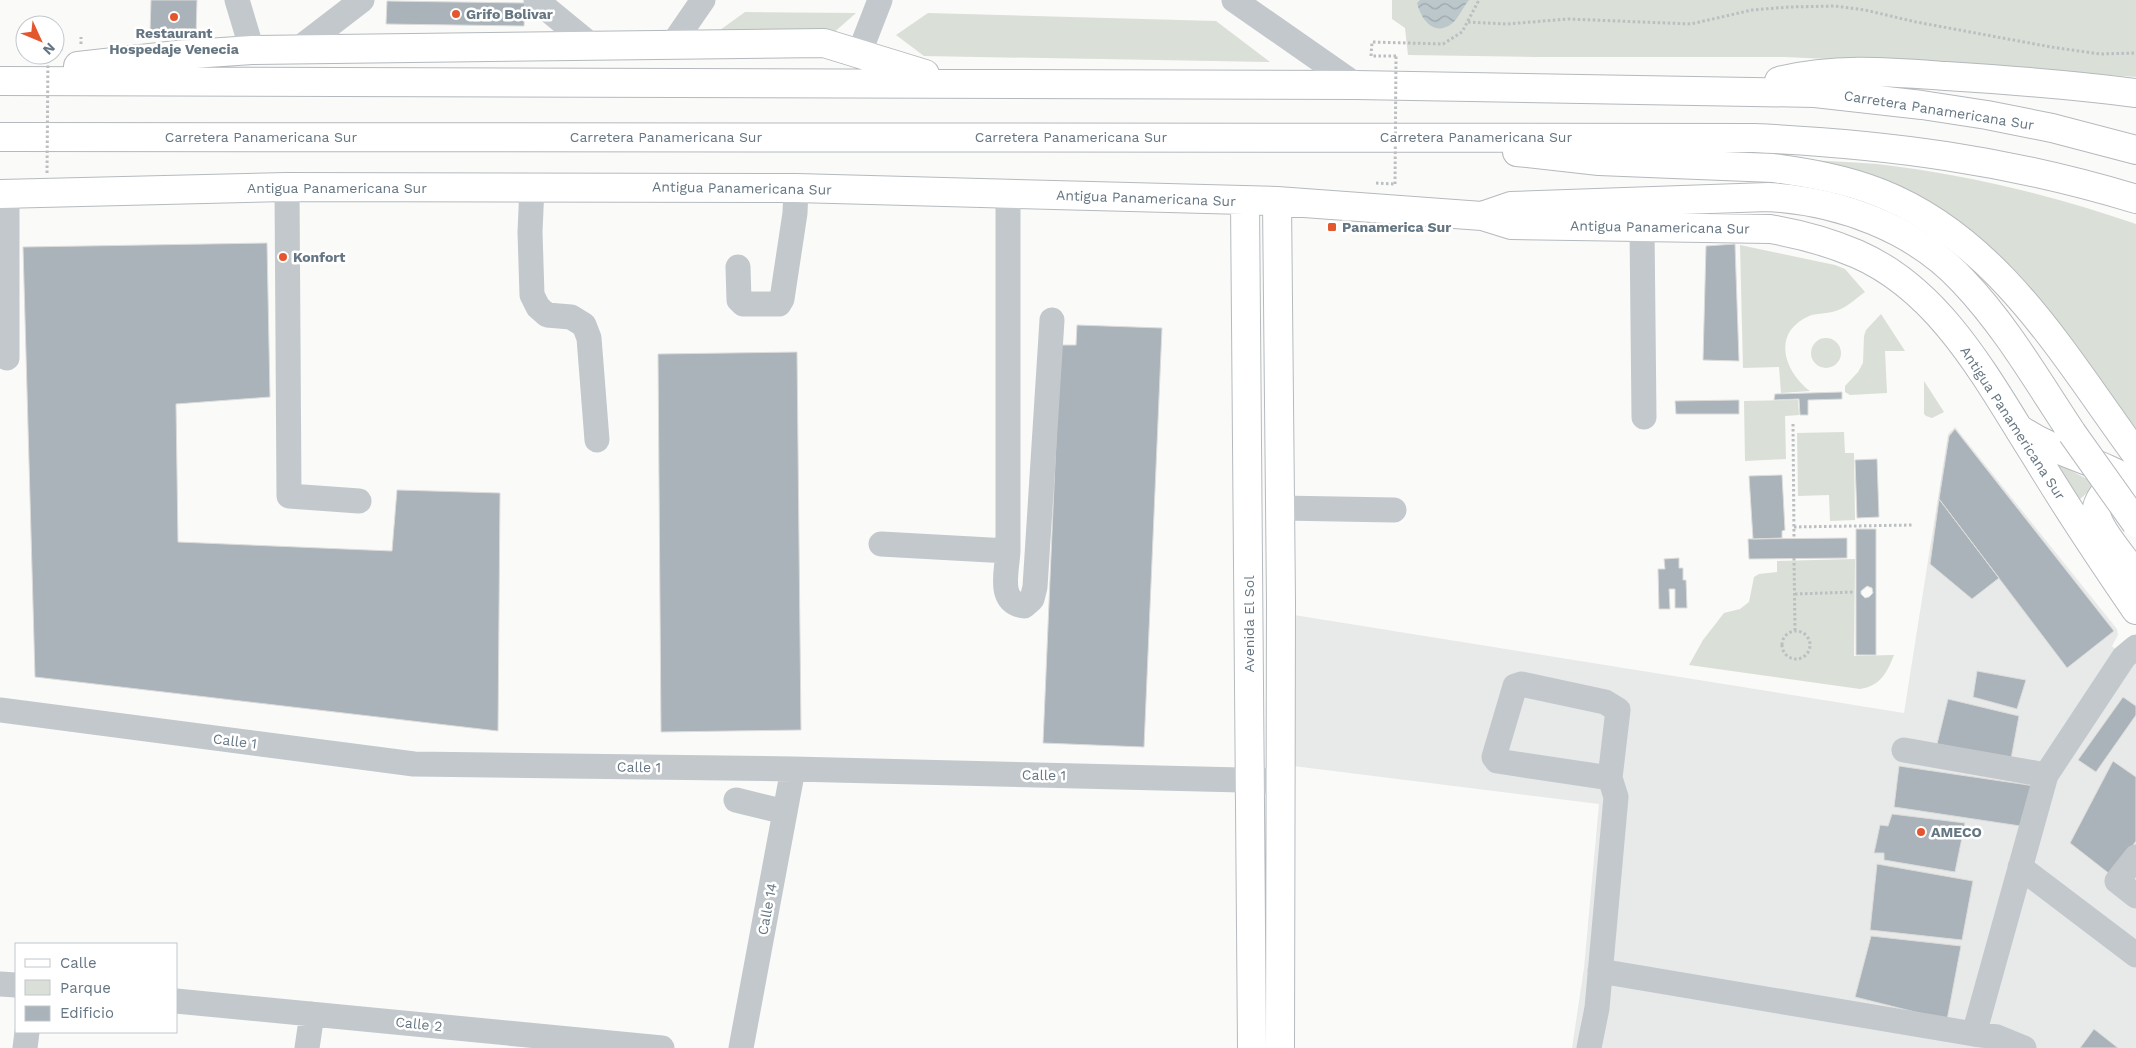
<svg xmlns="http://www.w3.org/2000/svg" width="2136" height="1048" font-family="'Work Sans',sans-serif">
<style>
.built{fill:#e8e9e9}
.green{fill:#dadfd7}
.water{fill:url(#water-waves)}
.building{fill:#aab3b9;stroke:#dcdcda;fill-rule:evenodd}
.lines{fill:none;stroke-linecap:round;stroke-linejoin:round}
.major-casing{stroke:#b5babe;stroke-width:30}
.highway-casing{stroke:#b4b9bd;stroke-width:30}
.path{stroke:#bbbfc2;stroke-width:3;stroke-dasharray:2.5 2.5;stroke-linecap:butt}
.minor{stroke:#c3c8cc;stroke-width:25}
.major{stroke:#fff;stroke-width:28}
.highway{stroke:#fff;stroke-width:28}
.major-bridge-casing{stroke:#b5babe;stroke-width:30;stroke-linecap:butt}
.path-bridge{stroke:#bbbfc2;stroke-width:3;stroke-dasharray:2.5 2.5;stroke-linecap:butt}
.major-bridge{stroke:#fff;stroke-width:28}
.poi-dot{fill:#e4572e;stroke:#fff;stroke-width:2}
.labels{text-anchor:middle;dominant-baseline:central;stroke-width:5;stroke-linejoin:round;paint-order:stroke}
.poi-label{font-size:14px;font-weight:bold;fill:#657683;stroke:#fff;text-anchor:start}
.street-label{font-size:14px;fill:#657683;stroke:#fff}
</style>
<defs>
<pattern id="water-waves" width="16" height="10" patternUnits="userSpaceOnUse" patternTransform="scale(1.25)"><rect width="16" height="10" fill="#bbc7cb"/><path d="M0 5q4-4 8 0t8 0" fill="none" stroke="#9ca6aa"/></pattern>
</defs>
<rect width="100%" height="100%" fill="#fafaf8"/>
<path class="built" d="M1955,427L2117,629L2118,635L2112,646L2130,663L2136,661V1048H1572L1584,968L1599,804L1293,766L1294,615L1904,713L1948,434Z"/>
<path class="green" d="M1392,0H2136V77L1996,67L1785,57H1535L1408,55L1405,28L1392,19Z
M745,12L856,13L831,35L709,38Z
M928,13L1216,21L1270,62L924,56L896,35Z
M1805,160C1829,161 1853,162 1877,164C1965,174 2052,195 2136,224V430L2043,307L2010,267L1973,232L1917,197Z
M1740,245L1835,265L1845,269L1865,292C1855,299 1844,310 1832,312C1824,314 1817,313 1809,316C1771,333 1784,371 1810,391L1781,393L1779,367L1743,368Z
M1881,314L1905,351H1885L1887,393L1850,395L1845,392V386L1858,372L1863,363L1864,336L1866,330Z
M1811 353a15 15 0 1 1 30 0a15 15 0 1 1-30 0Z
M1924,381L1944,412L1932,418L1926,416L1924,414Z
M1798,400L1799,415L1785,416L1786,459L1745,461L1744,401Z
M1844,432L1845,453H1854L1855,520L1830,521L1829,495L1798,496L1797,433Z
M2060,465L2095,483V486L2079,500L2059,468Z
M1855,559L1854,656L1894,655C1887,673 1880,686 1860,689L1689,665L1703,640L1724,613L1740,609L1749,602L1754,577L1759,574L1777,572V561Z"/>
<path class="water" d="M1420,0H1469C1463,7 1457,21 1450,25C1432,36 1421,18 1417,3Z"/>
<path class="building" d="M151,0H197L196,35L150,33Z
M387,1L525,3L524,26L386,24Z
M267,243L270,397L176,404L178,542L392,551L397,490L500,493L498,731L35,677L23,247Z
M1735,244L1739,361L1703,360L1706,246Z
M1077,325L1162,328L1144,747L1043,743L1060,345H1076Z
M797,352L801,730L661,732L658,354Z
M1842,392V399L1808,400V415H1800L1799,399L1774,400L1775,394Z
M1739,400V414H1676L1675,401Z
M1955,429L2114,631L2067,668L1939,499L1949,436Z
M1877,459L1879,517L1857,518L1855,460Z
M1782,475L1785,530L1782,531V538L1753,539L1749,476Z
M1939,499L1999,578L1972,599L1930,564Z
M1856,529H1876V655H1856ZM1867,586L1872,588L1873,593L1869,597L1865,598L1861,594V591Z
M1847,538V558L1749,559L1748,539Z
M1679,558V568H1683V580H1686L1687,608H1675V589H1669L1670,609H1659L1658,569H1665L1664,559Z
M1977,671L2026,680L2017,709L1973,697Z
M2123,697L2136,706V715L2096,772L2078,760Z
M1948,699L2019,716L2011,759L1937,744Z
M2113,761L2136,777V841L2111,875L2070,843Z
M1899,766L2035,786L2027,827L1894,807Z
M1892,814L1965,823L1955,872L1884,860V853H1874L1880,825L1888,826Z
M1877,864L1973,881L1962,940L1870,930Z
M1871,936L1961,946L1947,1020L1855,997Z
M2094,1029L2118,1048H2080Z"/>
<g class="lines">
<defs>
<path id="major" d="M0,194L287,187L796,188L1277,201L1482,216L1511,225L1770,229C1800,234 1829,242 1857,254C1942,291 1988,381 2035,455C2067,508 2101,559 2136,610
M1245,201L1252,1048
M1277,201L1281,602L1280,1048
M1482,216L1511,206L1768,197C1839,201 1914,228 1963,281C2006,326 2038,382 2072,433
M2021,430C2056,454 2100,461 2136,484
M2134,487C2123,485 2110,485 2103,495C2098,502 2095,509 2097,517C2101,533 2126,561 2136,575"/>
<path id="highway" d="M78,66L177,55L252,50L824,43L925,74
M0,81L1356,85L1815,93L1922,105L1987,115L2052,128L2136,150
M1779,81C1835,67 1890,72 1946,76C2010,80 2073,85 2136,93
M0,137L1754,138C1886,144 2008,160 2136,199
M1517,152L1599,161L1773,168C1809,173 1845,179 1880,193C1999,240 2064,356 2136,454"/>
</defs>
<use href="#major" class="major-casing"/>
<use href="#highway" class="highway-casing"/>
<path class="path" d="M1468,22L1507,24L1568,19L1691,24L1752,10L1789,7L1835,6L1865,10L1916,22L2051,47L2100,54L2136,53
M81,44V37
M55,49H64
M1396,56H1371L1372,42L1443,44L1462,32L1479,0
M1376,183L1395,184
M1793,424L1794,538
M1794,527L1913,525
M1794,558L1795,631
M1795,594L1855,592
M1782 645a14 14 0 1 1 28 0a14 14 0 1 1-28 0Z"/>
<path class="minor" d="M237,0L252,50
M536,0L592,46
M1234,0L1356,85
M672,45L703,0
M297,50L362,0
M859,54L880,0
M287,187L289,496L359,501
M532,187L530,232L532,295L538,307L547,315L571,317L584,325L589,338L597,440
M1642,227L1644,417
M738,267L739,300L743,304H779L782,299L795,213L796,188
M7,358V194
M1280,508L1394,510
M881,544L1008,551V194
M1008,551C1007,572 997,602 1024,606L1032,599L1035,587L1052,320
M0,710L414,764L793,769L1281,781
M1904,750L2046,775L2124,657L2136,647
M736,800L785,812
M2136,857L2117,881L2136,896
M2020,867L2136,955
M1600,971L1974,1034L2046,775
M0,984L16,985
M176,1001L662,1048
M1974,1034L1997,1037L2024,1048
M25,1048L27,1032
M307,1048L312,1014
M741,1048L793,769
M1589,1048L1597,1008L1616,797L1610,778L1618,710L1605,702L1521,684L1515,686L1494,757L1497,761L1610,778"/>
<use href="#major" class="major"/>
<use href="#highway" class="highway"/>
<defs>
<path id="major-bridge" d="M2072,433L2136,523"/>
</defs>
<use href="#major-bridge" class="major-bridge-casing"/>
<path class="path-bridge" d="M47,173L48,55
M1395,184L1396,56"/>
<use href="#major-bridge" class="major-bridge"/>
</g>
<g class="poi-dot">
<circle cx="456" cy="14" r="5"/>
<circle cx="174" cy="17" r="5"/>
<rect x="1327" y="222" width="10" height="10" rx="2.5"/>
<circle cx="283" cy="257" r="5"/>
<circle cx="1921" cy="832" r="5"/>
</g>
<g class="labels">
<g class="poi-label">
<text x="466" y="14">Grifo Bolivar</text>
<text x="174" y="33" text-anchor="middle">Restaurant<tspan x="174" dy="16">Hospedaje Venecia</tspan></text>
<text x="1342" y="227">Panamerica Sur</text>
<text x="293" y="257">Konfort</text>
<text x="1931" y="832">AMECO</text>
</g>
<g class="street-label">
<text transform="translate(1939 110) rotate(9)">Carretera Panamericana Sur</text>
<text x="261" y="137">Carretera Panamericana Sur</text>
<text x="666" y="137">Carretera Panamericana Sur</text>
<text x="1071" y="137">Carretera Panamericana Sur</text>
<text x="1476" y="137">Carretera Panamericana Sur</text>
<text x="337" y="188">Antigua Panamericana Sur</text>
<text transform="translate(742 188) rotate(1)">Antigua Panamericana Sur</text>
<text transform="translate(1146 198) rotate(2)">Antigua Panamericana Sur</text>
<text transform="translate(1660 227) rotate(1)">Antigua Panamericana Sur</text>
<text transform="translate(2013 423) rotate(57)">Antigua Panamericana Sur</text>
<text transform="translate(1249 624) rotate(-90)">Avenida El Sol</text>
<text transform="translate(235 741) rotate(7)">Calle 1</text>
<text transform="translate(639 767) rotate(1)">Calle 1</text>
<text transform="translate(1044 775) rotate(1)">Calle 1</text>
<text transform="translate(767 909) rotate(-79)">Calle 14</text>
<text transform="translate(419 1024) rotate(6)">Calle 2</text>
</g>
</g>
<rect x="15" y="943" width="162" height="90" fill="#ffffff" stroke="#c1c8cd"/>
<rect x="25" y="959" width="25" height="8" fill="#ffffff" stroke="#c1c8cd"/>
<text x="60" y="968" font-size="15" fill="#657683">Calle</text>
<rect x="25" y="980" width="25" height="15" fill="#dadfd7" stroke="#c1c8cd"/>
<text x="60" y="993" font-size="15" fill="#657683">Parque</text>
<rect x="25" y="1006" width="25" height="15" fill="#aab3b9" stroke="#c1c8cd"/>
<text x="60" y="1018" font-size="15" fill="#657683">Edificio</text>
<g transform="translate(40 40) rotate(134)"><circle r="24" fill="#ffffff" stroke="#c1c8cd"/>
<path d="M0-4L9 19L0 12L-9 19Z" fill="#e4572e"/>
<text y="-8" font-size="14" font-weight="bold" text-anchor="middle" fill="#657683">N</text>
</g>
</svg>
